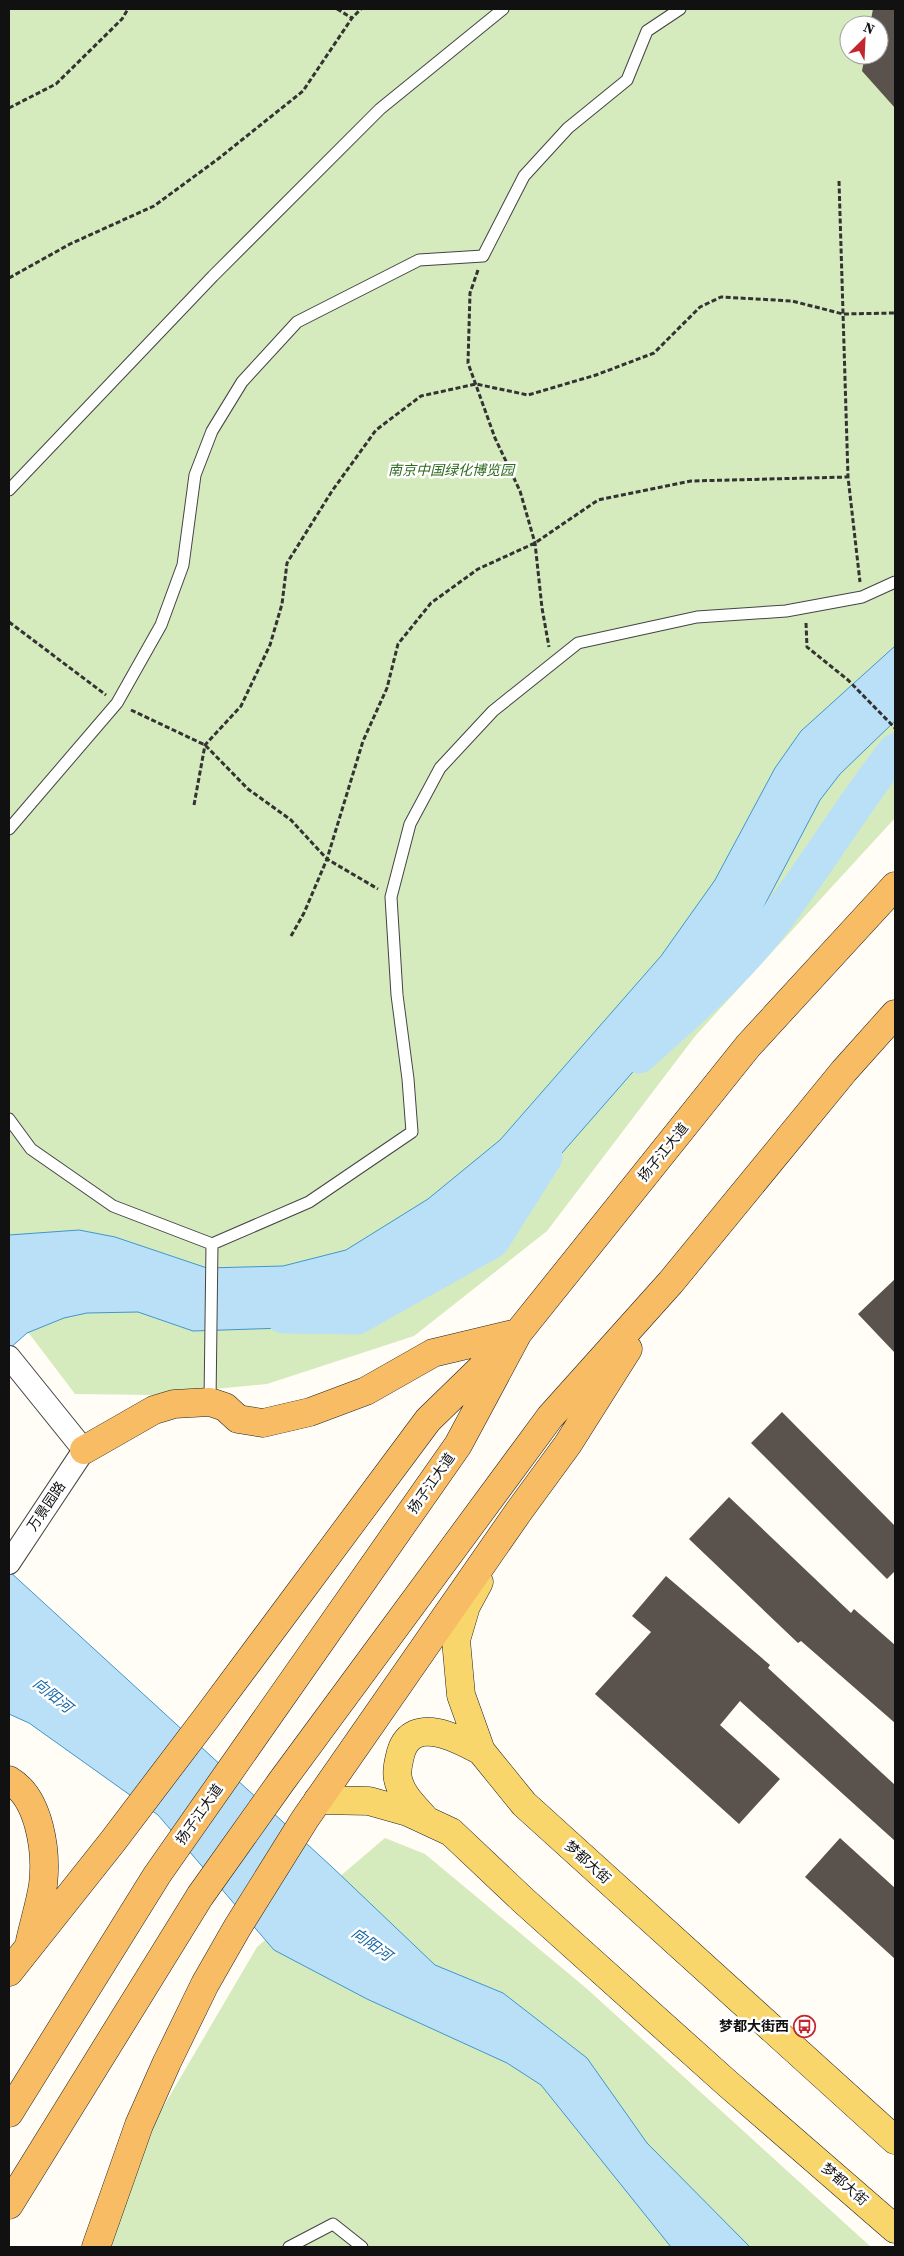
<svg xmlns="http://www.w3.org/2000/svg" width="904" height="2256" font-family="'Source Serif 4','Noto Sans SC',serif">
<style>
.green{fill:#d5ebbd;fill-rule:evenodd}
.water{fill:#b9e0f7;stroke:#3f96cf}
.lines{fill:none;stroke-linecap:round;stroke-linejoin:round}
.river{stroke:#b9e0f7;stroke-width:35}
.building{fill:#5a524d}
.service-casing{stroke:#444;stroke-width:13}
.minor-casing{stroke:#444;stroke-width:24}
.primary-casing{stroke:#222;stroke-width:29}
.trunk-casing{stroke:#222;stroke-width:29}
.path{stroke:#333;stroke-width:3;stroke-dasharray:5 2.5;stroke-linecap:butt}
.service{stroke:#fff;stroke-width:11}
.minor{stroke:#fff;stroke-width:22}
.primary{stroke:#f9d66b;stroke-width:28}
.trunk{stroke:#f7bc64;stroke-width:28}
.labels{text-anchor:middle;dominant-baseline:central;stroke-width:5;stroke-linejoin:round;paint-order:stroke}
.park-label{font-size:14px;font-style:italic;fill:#2f6b1f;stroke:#fff}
.street-label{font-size:14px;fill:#111;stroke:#fff}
.poi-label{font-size:14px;font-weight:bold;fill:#111;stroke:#fff;text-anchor:end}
.water-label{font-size:15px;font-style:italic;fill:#1768a6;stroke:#fff}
</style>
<rect width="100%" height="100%" fill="#fffdf5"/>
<path class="green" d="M9,9H895V818L696,1035L547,1231L414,1336L267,1384L152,1395L75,1394L9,1307ZM849,25H879V55H849Z
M385,1838L425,1854L586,1988L871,2247H81L257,1947Z"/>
<path class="water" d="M895,646V721L840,774L820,800L761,912L701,994L534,1185L455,1250L355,1310L284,1328L193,1331L138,1312L87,1313L64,1318L27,1333L9,1349V1235L79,1230L115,1237L207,1268L283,1266L346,1250L428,1199L500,1140L661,956L715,880L775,768L801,731Z
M9,1571L331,1866L435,1965L503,1993L587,2058L647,2143L750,2247H671L541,2085L507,2063L367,1999L274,1950L158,1815L29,1723L9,1714Z"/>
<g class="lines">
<path class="river" d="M639,1056C688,1012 739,969 778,916C819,862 853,804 895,751
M283,1316L357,1317L492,1241L545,1157"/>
</g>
<path class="building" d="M873,9H895V108L862,71L865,55H879V25H870Z
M895,1279V1353L858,1314Z
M782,1412L895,1526V1571L887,1579L751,1443Z
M729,1497L851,1613L854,1609L895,1645V1723L801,1641L798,1643L689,1539Z
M666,1576L770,1665L768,1668L895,1785V1841L740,1701L720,1725L780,1779L739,1824L595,1694L651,1632L632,1616Z
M840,1838L895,1888V1959L805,1877Z"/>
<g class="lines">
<defs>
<path id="service" d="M9,490L213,276L380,109L503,9
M9,829L117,703L161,625L183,565L195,475L212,431L242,382L297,322L419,260L483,256L524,176L568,128L627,80L647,31L680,9
M9,1119L31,1149L113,1206L212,1244L309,1202L412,1132L408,1079L397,995L391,897L410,824L440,768L493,711L578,643L697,617L786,611L862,597L895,582
M210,1402L212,1244
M289,2247L333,2224L362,2247"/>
<path id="minor" d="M9,1357L84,1450L9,1563"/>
<path id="primary" d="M479,1582L466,1606L456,1640L461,1695L481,1751L524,1804L895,2140
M318,1800L369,1801L408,1812L451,1832L524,1901L728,2084L895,2229
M426,1820C416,1808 401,1795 398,1779C396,1771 399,1760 401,1752C413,1714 459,1739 481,1751"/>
<path id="trunk" d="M84,1450L154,1410L174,1404L210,1402L225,1407L238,1419L263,1423L310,1412L366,1391L433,1353L517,1333
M9,1780C40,1798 47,1852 43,1885C40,1904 34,1923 30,1941
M9,1972L113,1841L207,1717L428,1420L499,1351
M9,2113L157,1875L458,1445L518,1333L748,1046L895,886
M9,2205L200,1896L281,1782L550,1417L671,1282L844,1071L895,1014
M96,2247L139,2125L167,2062L205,1984L237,1928L305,1819L519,1511L568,1444L628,1349"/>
</defs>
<use href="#service" class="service-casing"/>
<use href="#minor" class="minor-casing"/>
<use href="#primary" class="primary-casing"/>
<use href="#trunk" class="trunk-casing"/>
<path class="path" d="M337,9L352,18
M9,108L56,84L122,19L128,9
M839,181L848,477L860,582
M478,270L470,293L468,363L495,438L520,491L535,543L542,608L549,647
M9,278L70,244L154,206L218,159L303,91L352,18L361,9
M9,622L106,695
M806,623L807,647L848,680L895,728
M131,710L205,745L248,789L291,820L327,859L378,889
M194,805L205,745L241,706L270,645L282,604L287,563L332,491L376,430L421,396L476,384L528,395L596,375L654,353L700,307L721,297L792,301L843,314L895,313
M291,936L304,913L327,859L363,741L387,688L398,644L431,603L478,569L535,543L598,500L691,481L848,477"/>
<use href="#service" class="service"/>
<use href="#minor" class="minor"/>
<use href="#primary" class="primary"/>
<use href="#trunk" class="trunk"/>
</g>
<defs>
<symbol id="bus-ring" viewBox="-11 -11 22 22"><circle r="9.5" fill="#fff" stroke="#c4262e" stroke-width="1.5"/><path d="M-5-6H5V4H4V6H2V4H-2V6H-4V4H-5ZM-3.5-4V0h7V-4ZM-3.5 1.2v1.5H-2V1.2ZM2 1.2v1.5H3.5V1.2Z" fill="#c4262e"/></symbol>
</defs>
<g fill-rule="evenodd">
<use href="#bus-ring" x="792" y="2014" width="25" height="25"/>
</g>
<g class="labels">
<g class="park-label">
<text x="451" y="470">南京中国绿化博览园</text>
</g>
<g class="street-label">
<text transform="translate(663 1152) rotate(-51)">扬子江大道</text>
<text transform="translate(431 1483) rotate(-55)">扬子江大道</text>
<text transform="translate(46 1506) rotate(-56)">万景园路</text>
<text transform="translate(199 1814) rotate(-55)">扬子江大道</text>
<text transform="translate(588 1862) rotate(42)">梦都大街</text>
<text transform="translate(845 2184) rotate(41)">梦都大街</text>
</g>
<g class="poi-label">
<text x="789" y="2026">梦都大街西</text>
</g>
<g class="water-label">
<text transform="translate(53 1695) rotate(39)">向阳河</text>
<text transform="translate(372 1944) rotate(36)">向阳河</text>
</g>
</g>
<rect width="904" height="2256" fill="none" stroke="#111111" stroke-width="20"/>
<g transform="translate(864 40) rotate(24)"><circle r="24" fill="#ffffff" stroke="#a0a0a0"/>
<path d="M0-4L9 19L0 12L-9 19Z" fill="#c4262e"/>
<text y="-8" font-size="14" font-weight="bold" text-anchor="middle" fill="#111111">N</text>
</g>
</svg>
